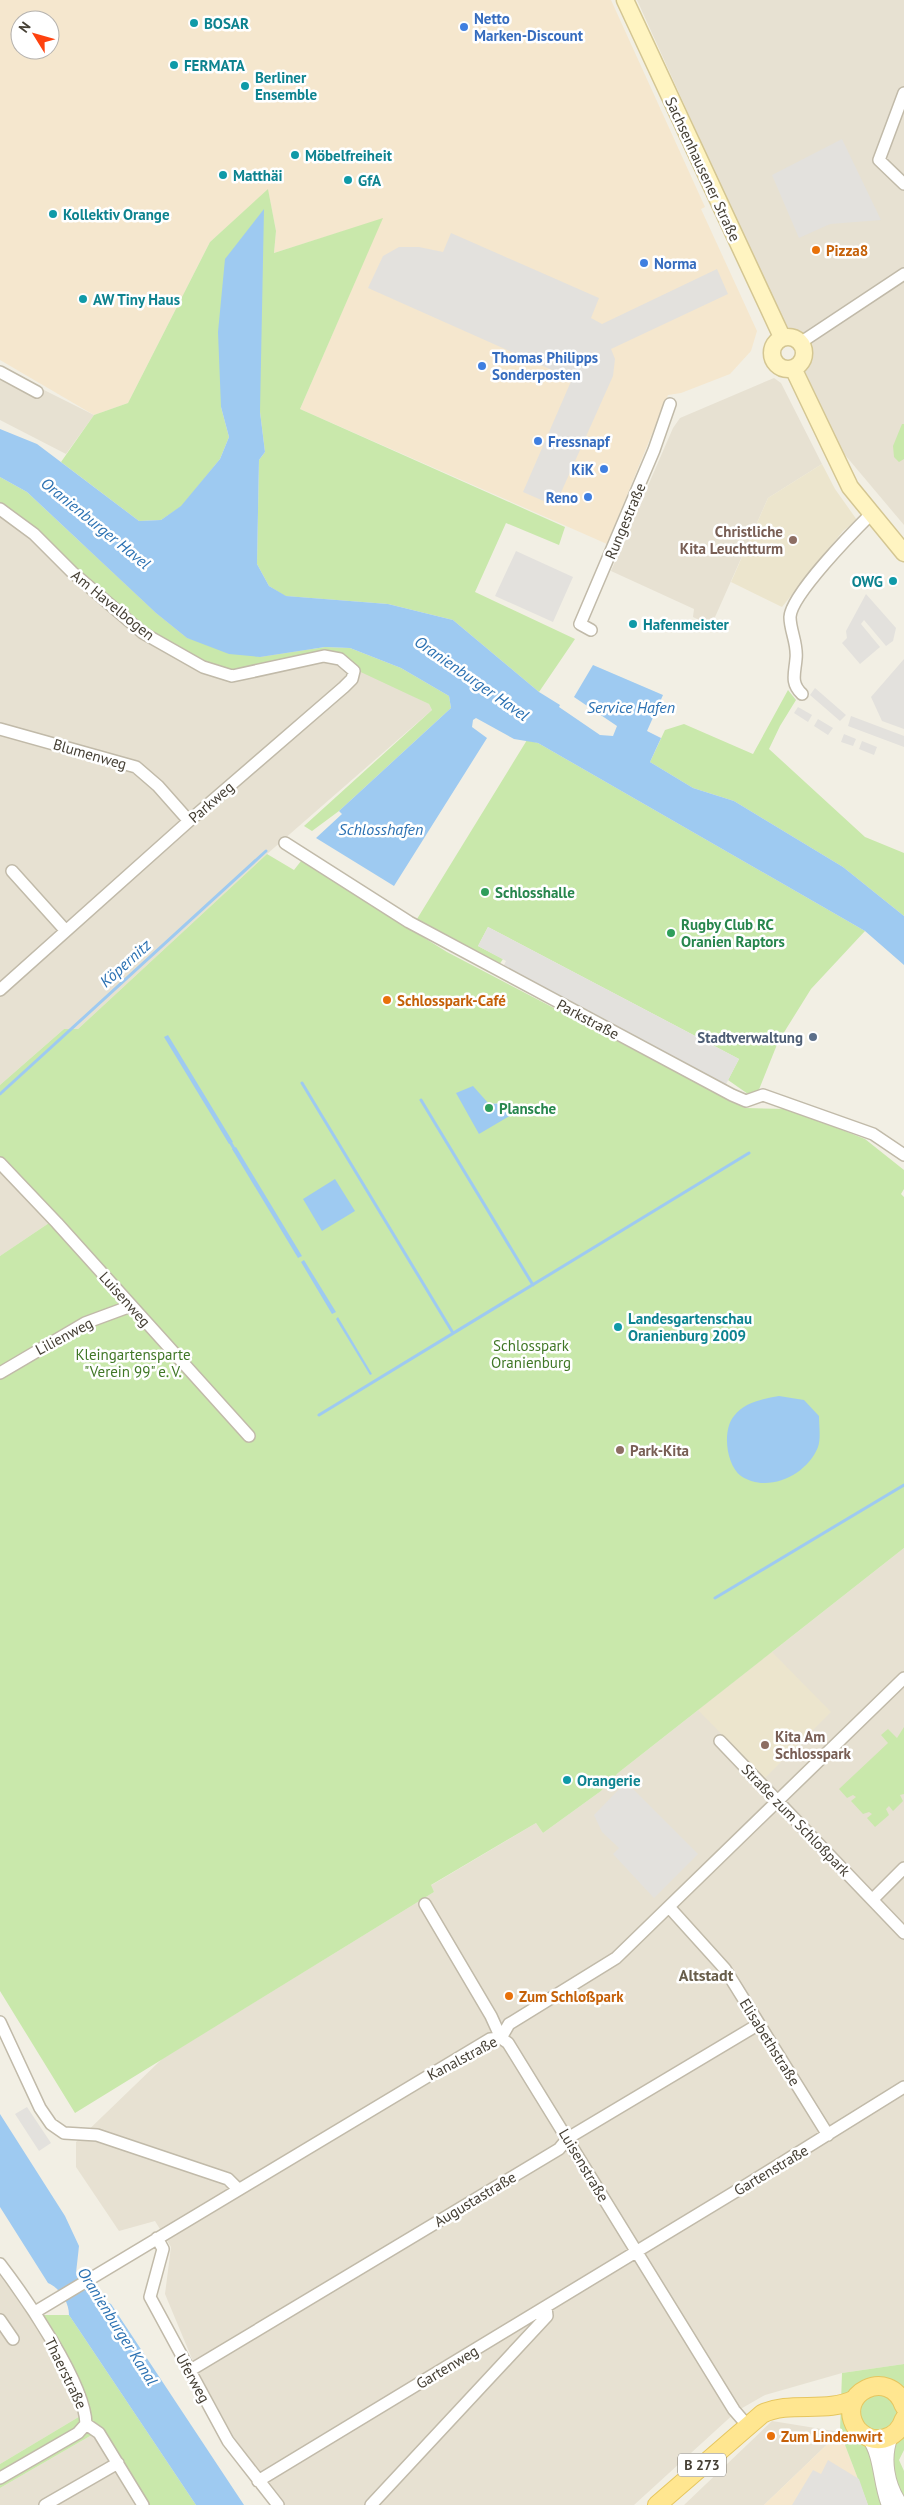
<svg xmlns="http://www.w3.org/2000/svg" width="904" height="2505" font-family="'PT Sans',sans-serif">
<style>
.residential{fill:#e7e1d2}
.commercial{fill:#f5e7ce;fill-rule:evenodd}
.education{fill:#ece5cd}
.green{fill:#c9e8ab;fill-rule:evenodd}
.parking{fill:#e3e1dd}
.water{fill:#9ecaf1}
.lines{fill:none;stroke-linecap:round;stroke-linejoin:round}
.stream{stroke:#9ecaf1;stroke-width:3}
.minor-casing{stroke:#c1baa9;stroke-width:14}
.tertiary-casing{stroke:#c1baa9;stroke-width:16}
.secondary-casing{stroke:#d4c692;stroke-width:19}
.primary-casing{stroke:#e6c65f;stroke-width:20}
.minor{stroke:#fff;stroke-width:11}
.tertiary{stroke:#fff;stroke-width:14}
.secondary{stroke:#fff4c1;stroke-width:16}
.primary{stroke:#ffe690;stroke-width:18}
.culture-dot{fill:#0f9aa8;stroke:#fff;stroke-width:2}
.shop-dot{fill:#3f7fe0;stroke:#fff;stroke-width:2}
.food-dot{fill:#e8710a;stroke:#fff;stroke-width:2}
.education-dot{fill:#8d6e63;stroke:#fff;stroke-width:2}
.leisure-dot{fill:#2e9e5b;stroke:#fff;stroke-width:2}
.service-dot{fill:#5c6f8a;stroke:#fff;stroke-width:2}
.labels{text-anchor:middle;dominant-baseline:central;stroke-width:5;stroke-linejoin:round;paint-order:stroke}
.shield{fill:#fff;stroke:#7d7971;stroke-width:1}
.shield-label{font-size:14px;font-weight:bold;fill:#453f34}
.shop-label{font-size:15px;font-weight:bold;fill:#366cbe;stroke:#fff;text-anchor:start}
.culture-label{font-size:15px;font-weight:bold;fill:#0d838f;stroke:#fff;text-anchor:start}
.street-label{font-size:15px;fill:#453f34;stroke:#fff}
.food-label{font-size:15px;font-weight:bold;fill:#c56008;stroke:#fff;text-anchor:start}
.education-label{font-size:15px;font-weight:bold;fill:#785e54;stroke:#fff;text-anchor:start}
.leisure-label{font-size:15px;font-weight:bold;fill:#27864d;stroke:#fff;text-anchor:start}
.service-label{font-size:15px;font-weight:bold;fill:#4e5e75;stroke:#fff;text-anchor:end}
.park-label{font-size:15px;fill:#407726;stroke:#fff}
.water-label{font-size:16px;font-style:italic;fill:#2b71b2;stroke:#fff}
.neighbourhood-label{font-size:16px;font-weight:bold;fill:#685e4b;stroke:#fff}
</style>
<rect width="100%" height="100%" fill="#f2efe4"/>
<path class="residential" d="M637,0H904V525L840,449Z
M0,368L94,415L66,454L0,420Z
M774,378L781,383L822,464L768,498L711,626L693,617L694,609L611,571L673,428L680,418Z
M0,509L370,674L429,704L432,710L267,854L78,1029H64L0,1085Z
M0,1167L52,1221L0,1256Z
M904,1548V2364L842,2373L765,2395L737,2411L634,2505H278L238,2445L195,2366L165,2294L171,2247L155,2221L119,2231L76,2167V2142L162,2059L434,1892L430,1886L536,1823L543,1833L601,1791L618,1773Z
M0,2276L30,2315L87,2412L0,2464Z
M772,2421L840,2432L764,2505H684Z
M97,2432L136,2505H0V2488Z"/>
<path class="commercial" d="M0,0H611L705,207L701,209L757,331L751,351L730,374L681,393L668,395L607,544L300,409L382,219L274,253L276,231L268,190L210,242L128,403L94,415L0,360ZM20,20H50V50H20Z
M840,2432L868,2505H764Z"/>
<path class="education" d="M822,464L835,489L857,520L843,531L782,607L731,582L768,498Z
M772,1652L831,1712L765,1778L698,1710Z"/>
<path class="green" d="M268,189L276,231L274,253L383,218L300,409L565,527L559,545L506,523L475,592L575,639L539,692L453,620L388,604L285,596L269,586L257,564L259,460L265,452L260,412L221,407L229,437L220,459L182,506L161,520L139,521L61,462L94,415L128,403L210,242Z
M902,424H904V459L899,462L894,457L893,446Z
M0,477L27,492L156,613L187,638L260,657L325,647L350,648L401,668L449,696L451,708L339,811L312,831L304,826L432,710L429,704L350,667L340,659L232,676L143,633L0,509Z
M788,690L796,700L780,726L769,749L865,837L904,853V916L843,867L734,801L693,788L650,762L665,730L684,724L753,754Z
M527,740L538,743L865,931L811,989L778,1042L758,1092L748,1094L728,1080L739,1059L488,927L478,946L503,959L499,965L417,919Z
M267,854L294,870L301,861L447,952L745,1108L789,1109L865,1139L904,1170V1189L901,1194L904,1197V1548L618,1773L601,1791L543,1833L536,1823L431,1885L434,1892L75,2113L0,1991V1256L52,1221L0,1167V1085L64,1029H78ZM506,1103L479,1134L489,1104Z
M904,1727V1794L900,1795L903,1801L893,1811L889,1806L886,1809L889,1815L875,1827L867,1818L872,1814L869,1812L863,1814L851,1801L856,1797L853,1795L847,1798L839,1789L888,1743L881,1735L888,1729L897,1738Z
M30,2315H69L196,2505H136L97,2432L0,2488V2464L87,2412Z
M904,2364V2450L899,2460L904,2471V2505H868L840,2432L842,2373Z"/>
<path class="parking" d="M842,139L881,220L830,224L799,238L772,175Z
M451,233L599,298L591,318L602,324L717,269L728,294L611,349L615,359L613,376L555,506L523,492L572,379L368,288L383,256L399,247H419L443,252Z
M516,551L573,577L553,622L495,596Z
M866,594L896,628L893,641L886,646L864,620L861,624L880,647L860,664L842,643L847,638L846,631Z
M904,659V729L882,721L871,697Z
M815,688L846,715L840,721L810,695Z
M798,707L812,715L808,722L794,713Z
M851,716L904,736V747L848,726Z
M818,719L833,728L828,735L814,726Z
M844,734L856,739L853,746L841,742Z
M862,741L877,747L874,755L859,749Z
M488,927L739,1059L723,1090L500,973L506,961L478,946Z
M626,1782L698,1854L654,1898L613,1854L619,1848L602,1832L594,1815Z
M27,2107L51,2143L39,2151L15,2114Z
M828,2460L859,2479L868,2505H792L813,2470L821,2474Z"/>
<path class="water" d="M264,209L260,412L265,452L259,460L257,564L269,586L286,596L388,604L453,620L539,692L560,705L559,707L600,735L613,736L617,726L574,697L593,665L663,695L647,731L661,738L650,762L693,788L734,801L843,867L904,916V965L865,931L538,743L514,739L476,718L473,720L472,727L487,738L394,886L316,838L342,814L339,811L451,708L449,696L401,668L350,648L325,647L260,657L229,654L187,638L156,613L27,492L0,477V429L37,444L139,521L161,520L181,506L220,459L229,437L221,407L218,332L225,259Z
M168,1035L233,1142L229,1144L164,1037Z
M473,1086L489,1104L506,1103L518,1111L479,1134L456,1093Z
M236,1147L302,1256L298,1258L232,1149Z
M335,1179L355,1211L322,1231L303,1199Z
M304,1260L336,1312L332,1314L301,1262Z
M338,1317L372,1374L370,1375L336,1319Z
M779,1396L804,1400L819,1416C819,1425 821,1439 818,1447C807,1475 768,1494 741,1476C726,1465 722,1430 734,1416C745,1402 763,1399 779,1396Z
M0,2114L65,2216L79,2246L76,2273L91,2295L111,2304L244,2505H196L69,2315C69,2302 60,2288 48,2283L0,2207Z"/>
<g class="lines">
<path class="stream" d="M302,1083L453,1333
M0,1094L266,851
M421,1100L533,1285
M229,1140L236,1152
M319,1415L749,1153
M715,1598L904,1485"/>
<defs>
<path id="minor" d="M904,93L879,160L904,184
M800,343L904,274
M0,372L37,392
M0,509L34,534L72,572L143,633L203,667L232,676L324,656L340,659L354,671L352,679L344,687L189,821L0,990
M591,630L580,624L654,450L670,404
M802,694C790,683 795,673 796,659C798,644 790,631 790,617C791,595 854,531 871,514
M0,729L136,767L158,786L189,821
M285,843L409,922L732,1095L746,1101L763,1095L873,1134L904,1155
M12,871L66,931
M0,1163L57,1223L249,1436
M0,1373L85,1323L131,1306
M720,1741L904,1933
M873,1899L904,1868
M425,1904L491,2016L501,2038L508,2043L734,2410L747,2425
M669,1907L725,1969L828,2135
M0,2022L40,2108L51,2124L64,2133L97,2135L228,2179L238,2189
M501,2038L509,2024L616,1958L904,1678
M157,2238L163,2249L150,2297L228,2441L278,2505
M0,2264C26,2298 85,2383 86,2424L78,2433L0,2478
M35,2312L490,2039L501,2038
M0,2320L13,2339
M189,2371L559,2149L568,2138L759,2024
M86,2424L99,2433L143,2505
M258,2481L743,2187L904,2087
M45,2505L118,2463
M371,2505L547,2316L546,2307"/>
<path id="tertiary" d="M891,2436C882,2458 887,2486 901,2505
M869,2438C882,2456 880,2484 889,2505"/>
<path id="secondary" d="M625,0L782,337
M772 353a16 16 0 1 1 32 0a16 16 0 1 1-32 0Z
M793,368L850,487L904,553"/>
<path id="primary" d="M904,2406C890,2366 833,2393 857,2429C872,2446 897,2441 904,2419
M657,2505L762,2414C790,2400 827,2414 855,2399"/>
</defs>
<use href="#minor" class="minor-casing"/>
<use href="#tertiary" class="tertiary-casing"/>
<use href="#secondary" class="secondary-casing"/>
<use href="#primary" class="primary-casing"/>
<use href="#minor" class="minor"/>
<use href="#tertiary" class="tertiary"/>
<use href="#secondary" class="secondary"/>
<use href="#primary" class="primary"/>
</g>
<g class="culture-dot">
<circle cx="194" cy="23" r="5"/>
<circle cx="174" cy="65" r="5"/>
<circle cx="245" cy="86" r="5"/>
<circle cx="295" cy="155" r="5"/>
<circle cx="223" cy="175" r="5"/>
<circle cx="348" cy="180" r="5"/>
<circle cx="53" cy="214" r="5"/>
<circle cx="83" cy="299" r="5"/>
<circle cx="893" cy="581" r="5"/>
<circle cx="633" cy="624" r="5"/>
<circle cx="618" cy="1327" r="5"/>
<circle cx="567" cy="1780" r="5"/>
</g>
<g class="shop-dot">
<circle cx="464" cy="27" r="5"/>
<circle cx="644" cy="263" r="5"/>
<circle cx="482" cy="366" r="5"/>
<circle cx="538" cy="441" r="5"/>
<circle cx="604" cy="469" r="5"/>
<circle cx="588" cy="497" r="5"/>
</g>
<g class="food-dot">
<circle cx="816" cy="250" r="5"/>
<circle cx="387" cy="1000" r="5"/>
<circle cx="509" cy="1996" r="5"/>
<circle cx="771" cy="2436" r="5"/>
</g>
<g class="education-dot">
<circle cx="793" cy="540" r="5"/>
<circle cx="620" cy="1450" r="5"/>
<circle cx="765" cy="1745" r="5"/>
</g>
<g class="leisure-dot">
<circle cx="485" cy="892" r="5"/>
<circle cx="671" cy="933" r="5"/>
<circle cx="489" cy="1108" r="5"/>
</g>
<circle class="service-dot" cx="813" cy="1037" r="5"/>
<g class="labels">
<rect class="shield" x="678" y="2453.5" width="48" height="23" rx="4"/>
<g class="shield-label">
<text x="702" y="2465">B 273</text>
</g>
<g class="shop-label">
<text x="474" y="18">Netto<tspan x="474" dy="17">Marken-Discount</tspan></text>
<text x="654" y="263">Norma</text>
<text x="492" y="357">Thomas Philipps<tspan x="492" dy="17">Sonderposten</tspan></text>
<text x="548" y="441">Fressnapf</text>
<text x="594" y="469" text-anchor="end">KiK</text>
<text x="578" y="497" text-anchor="end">Reno</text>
</g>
<g class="culture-label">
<text x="204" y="23">BOSAR</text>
<text x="184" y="65">FERMATA</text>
<text x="255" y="77">Berliner<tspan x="255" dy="17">Ensemble</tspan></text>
<text x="305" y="155">Möbelfreiheit</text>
<text x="233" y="175">Matthäi</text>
<text x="358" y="180">GfA</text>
<text x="63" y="214">Kollektiv Orange</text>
<text x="93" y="299">AW Tiny Haus</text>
<text x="883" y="581" text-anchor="end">OWG</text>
<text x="643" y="624">Hafenmeister</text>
<text x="628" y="1318">Landesgartenschau<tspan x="628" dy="17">Oranienburg 2009</tspan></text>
<text x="577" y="1780">Orangerie</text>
</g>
<g class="street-label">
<text transform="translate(703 169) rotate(65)">Sachsenhausener Straße</text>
<text transform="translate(625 521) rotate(-67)">Rungestraße</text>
<text transform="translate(113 605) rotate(39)">Am Havelbogen</text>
<text transform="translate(90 754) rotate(16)">Blumenweg</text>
<text transform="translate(211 802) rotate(-41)">Parkweg</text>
<text transform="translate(588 1019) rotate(28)">Parkstraße</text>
<text transform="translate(125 1299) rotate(48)">Luisenweg</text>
<text transform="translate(64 1336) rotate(-28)">Lilienweg</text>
<text transform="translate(796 1820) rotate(46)">Straße zum Schloßpark</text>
<text transform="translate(770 2042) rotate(58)">Elisabethstraße</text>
<text transform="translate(462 2058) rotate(-28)">Kanalstraße</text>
<text transform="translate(584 2165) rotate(59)">Luisenstraße</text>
<text transform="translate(771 2170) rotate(-31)">Gartenstraße</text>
<text transform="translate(475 2199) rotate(-31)">Augustastraße</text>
<text transform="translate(447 2367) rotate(-31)">Gartenweg</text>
<text transform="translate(66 2373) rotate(64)">Thaerstraße</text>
<text transform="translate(193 2378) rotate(61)">Uferweg</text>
</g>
<g class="food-label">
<text x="826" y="250">Pizza8</text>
<text x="397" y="1000">Schlosspark-Café</text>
<text x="519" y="1996">Zum Schloßpark</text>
<text x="781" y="2436">Zum Lindenwirt</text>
</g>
<g class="education-label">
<text x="783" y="531" text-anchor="end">Christliche<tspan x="783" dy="17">Kita Leuchtturm</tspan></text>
<text x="630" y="1450">Park-Kita</text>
<text x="775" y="1736">Kita Am<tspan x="775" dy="17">Schlosspark</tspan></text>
</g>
<g class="leisure-label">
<text x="495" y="892">Schlosshalle</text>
<text x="681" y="924">Rugby Club RC<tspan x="681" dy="17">Oranien Raptors</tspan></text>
<text x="499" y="1108">Plansche</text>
</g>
<g class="service-label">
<text x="803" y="1037">Stadtverwaltung</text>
</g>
<g class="park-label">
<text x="531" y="1345">Schlosspark<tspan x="531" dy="17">Oranienburg</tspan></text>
<text x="133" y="1354">Kleingartensparte<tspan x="133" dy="17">"Verein 99" e. V.</tspan></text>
</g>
<g class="water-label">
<text transform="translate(96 523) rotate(39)">Oranienburger Havel</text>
<text transform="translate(472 678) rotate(35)">Oranienburger Havel</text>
<text x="631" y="707">Service Hafen</text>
<text x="381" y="829">Schlosshafen</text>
<text transform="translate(125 963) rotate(-42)">Köpernitz</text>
<text transform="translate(118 2326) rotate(58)">Oranienburger Kanal</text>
</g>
<g class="neighbourhood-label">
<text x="706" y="1975">Altstadt</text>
</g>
</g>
<g transform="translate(35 35) rotate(307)"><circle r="24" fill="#ffffff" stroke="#b5b2ae"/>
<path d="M0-4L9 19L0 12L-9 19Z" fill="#fe420f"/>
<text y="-8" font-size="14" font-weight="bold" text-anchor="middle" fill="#453f34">N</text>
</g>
</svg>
